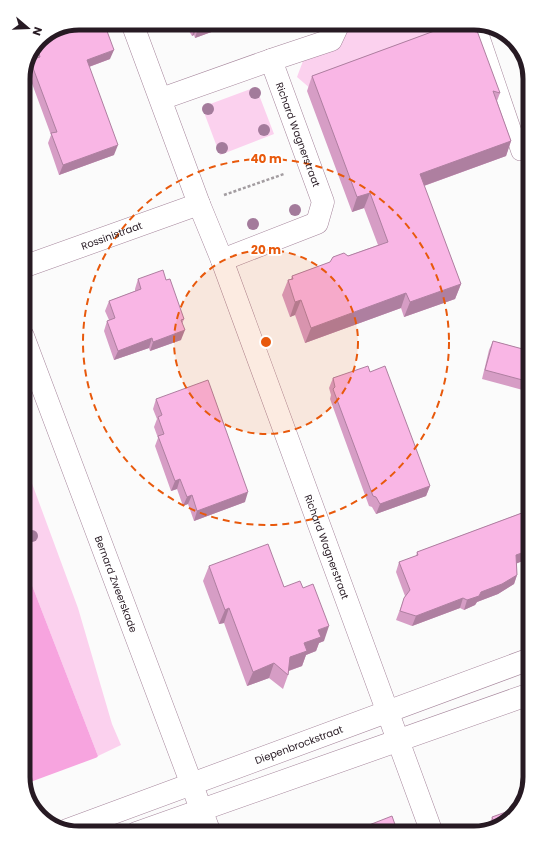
<svg xmlns="http://www.w3.org/2000/svg" width="553" height="856" font-family="Poppins,sans-serif">
<style>
.green{fill:#fbd1ee}
.water{fill:#f7a4df}
.pier{fill:#fbfbfb}
.lines{fill:none;stroke-linecap:round;stroke-linejoin:round}
.service-casing{stroke:#a6869c;stroke-width:18}
.pedestrian-casing{stroke:#a6869c;stroke-width:23}
.minor-casing{stroke:#a6869c;stroke-width:23}
.secondary-casing{stroke:#a6869c;stroke-width:23}
.path{stroke:#a39da1;stroke-width:2.5;stroke-dasharray:3 2;stroke-linecap:butt}
.service{stroke:#fff;stroke-width:17}
.pedestrian{stroke:#fff;stroke-width:22}
.minor{stroke:#fff;stroke-width:22}
.secondary{stroke:#fff;stroke-width:22}
.tree{fill:#a37b9b}
.wall{fill:#d69dc5}
.shaded-wall{fill:#ae7fa0}
.building{fill:#f9b6e5;stroke:#ae7fa0}
.ring{fill:none;stroke:#e8590c;stroke-width:2;stroke-dasharray:7 5}
.labels{text-anchor:middle;dominant-baseline:central;stroke-width:3.5;stroke-linejoin:round;paint-order:stroke}
.street-label{font-size:10px;fill:#271a23;stroke:#fff}
.rim{fill:none;stroke:#271a23;stroke-width:5}
.centre{fill:#e8590c;stroke:#fff;stroke-width:2}
.ring-label{font-size:12px;text-anchor:middle;font-weight:bold;fill:#e8590c;stroke:#fff;stroke-width:3.5;stroke-linejoin:round;paint-order:stroke}
</style>
<rect width="100%" height="100%" fill="#fbfbfb"/>
<path class="green" d="M352,23H437L461,34L311,89L297,77L303,61L338,45Z
M256,87L274,134L220,155L202,107Z
M23,459L78,608L112,724L121,745L98,756L23,562Z"/>
<path class="water" d="M23,562L98,756L48,824L29,802L23,777Z"/>
<path class="pier" d="M98,757L126,833H76L48,824L29,802L25,784Z"/>
<g class="lines">
<defs>
<path id="service" d="M449,23L481,37L520,152"/>
<path id="pedestrian" d="M271,60L331,40L339,23"/>
<g id="minor">
<path id="s1" d="M132,23L199,204L222,260L432,833"/>
<path id="s2" d="M161,99L271,60L323,202L317,223L222,260"/>
<path id="s3" d="M23,267L199,204"/>
<path id="s4" d="M23,336L210,833"/>
</g>
<g id="secondary">
<path id="s5" d="M67,830L530,659"/>
<path d="M136,833L530,694"/>
</g>
</defs>
<use href="#service" class="service-casing"/>
<use href="#pedestrian" class="pedestrian-casing"/>
<use href="#minor" class="minor-casing"/>
<use href="#secondary" class="secondary-casing"/>
<path class="path" d="M224,195L284,174"/>
<use href="#service" class="service"/>
<use href="#pedestrian" class="pedestrian"/>
<use href="#minor" class="minor"/>
<use href="#secondary" class="secondary"/>
</g>
<g class="tree">
<circle cx="255" cy="93" r="6"/>
<circle cx="208" cy="109" r="6"/>
<circle cx="264" cy="130" r="6"/>
<circle cx="222" cy="148" r="6"/>
<circle cx="295" cy="210" r="6"/>
<circle cx="253" cy="224" r="6"/>
<circle cx="32" cy="536" r="6"/>
</g>
<path class="wall" d="M79,23L110,59L89,67L114,155L59,175L48,143L51,135L27,70L30,60L34,59L33,55L40,39L71,28L70,27Z
M184,23H236L195,38L194,35L192,36Z
M456,23L500,93L497,101L511,141L506,156L424,186L461,284L455,299L404,317L401,308L305,343L295,315L290,317L282,295L288,280L291,279L292,276L378,245L364,208L352,212L307,91L312,76Z
M530,203V238L521,236Z
M138,279L166,280L184,319L182,324L181,340L150,351L149,348L114,360L104,331L107,321L109,320L105,311L109,301L135,291V289Z
M493,341L530,351V392L482,379L489,350Z
M370,372L430,486L426,496L376,514L372,507L369,506L330,399L331,395L329,388L333,378Z
M156,399L245,502L194,521L188,504L183,506L177,489L171,491L155,446L158,438L154,427L157,419L153,409Z
M530,409V443L521,441Z
M530,465V477L527,476Z
M530,508V558L517,563V575L514,584L498,594L477,602L475,605L464,610L460,608L412,626L396,620L405,596L396,572L399,562L416,556L417,552L529,510Z
M209,566L284,587L324,641L319,643L316,651L306,655L302,666L289,671L288,675L283,689L269,678L247,686L224,623L219,624L203,581Z
M492,817L499,827L490,829L489,826Z"/>
<path class="shaded-wall" d="M212,23H236L195,38L198,28Z
M197,25L194,35L192,36L195,26Z
M114,50L110,59L83,69L87,60Z
M511,141L506,156L415,189L420,174Z
M118,145L114,155L59,175L63,165Z
M370,193L364,208L352,212L357,197Z
M461,284L455,299L404,317L410,302Z
M406,293L401,308L305,343L311,328Z
M301,300L295,315L290,317L295,302Z
M185,330L181,340L150,351L153,342Z
M152,338L149,348L114,360L118,351Z
M180,479L177,489L171,491L175,481Z
M430,486L426,496L376,514L380,504Z
M248,492L245,502L194,521L197,511Z
M192,495L188,504L183,506L187,497Z
M530,550V558L513,565L516,555Z
M517,575L514,584L498,594L477,602L475,605L464,610L467,600L481,592Z
M463,598L460,608L412,626L416,616Z
M229,608L224,623L219,624L225,610Z
M329,626L324,641L319,643L316,651L306,655L302,666L285,672L290,657L304,643L318,630Z
M274,663L269,678L247,686L253,672Z"/>
<path class="building" d="M79,23H104L114,50L87,60L118,145L63,165L51,133L57,132L30,60L40,57L37,46L40,39L77,25V24Z
M193,23H212L198,28L197,25L195,26Z
M456,23H464L476,28L500,93L493,91L511,141L420,174L461,284L410,302L406,293L311,328L301,300L295,302L288,280L293,279L292,276L330,262L333,257L344,253L348,256L388,242L370,193L357,197L312,76Z
M530,203V232L523,230Z
M163,270L166,280L170,279L184,319L181,320L185,330L153,342L152,338L118,351L107,321L115,318L109,301L141,289L138,279Z
M493,341L530,351V382L485,370Z
M368,366L370,372L385,366L430,486L380,504L376,497L373,496L333,389L335,387L333,378Z
M208,380L248,492L197,511L192,495L187,497L180,479L175,481L158,436L164,434L158,417L162,415L156,399Z
M530,412V433L525,432Z
M530,510V550L516,555L517,575L502,584L481,592L479,596L467,600L463,598L416,616L400,611L404,598L410,590L399,562L418,555L417,552Z
M268,544L284,587L300,581L303,588L313,584L329,626L318,630L321,637L304,643L307,651L290,657L288,675L274,663L253,672L229,608L225,610L209,566Z
M520,807L499,827L496,828L492,817Z
M392,816L398,833H356L369,825Z"/>
<circle cx="266" cy="342" r="92" fill="#e8590c" fill-opacity=".12"/>
<g class="ring">
<circle cx="266" cy="342" r="92"/>
<circle cx="266" cy="342" r="183"/>
</g>
<g class="labels">
<g class="street-label">
<text stroke="none"><textPath href="#s2" startOffset="196">Richard Wagnerstraat</textPath></text>
<text stroke="none"><textPath href="#s3" startOffset="94">Rossinistraat</textPath></text>
<text stroke="none"><textPath href="#s1" startOffset="559">Richard Wagnerstraat</textPath></text>
<text stroke="none"><textPath href="#s4" startOffset="265">Bernard Zweerskade</textPath></text>
<text stroke="none"><textPath href="#s5" startOffset="247">Diepenbrockstraat</textPath></text>
</g>
</g>
<path d="M0 0H553V856H0ZM79 30H474A49 49 0 0 1 523 79V777A49 49 0 0 1 474 826H79A49 49 0 0 1 30 777V79A49 49 0 0 1 79 30Z" fill="#fff" fill-rule="evenodd"/>
<path class="rim" d="M79 30H474A49 49 0 0 1 523 79V777A49 49 0 0 1 474 826H79A49 49 0 0 1 30 777V79A49 49 0 0 1 79 30Z"/>
<circle cx="266" cy="342" r="6" class="centre"/>
<g class="ring-label">
<text x="266" y="163">40 m</text>
<text x="266" y="254">20 m</text>
</g>
<g transform="translate(28 28) rotate(109)" stroke="#ffffff" stroke-width="3" paint-order="stroke">
<path d="M0-3L7 15L0 10L-7 15Z" fill="#271a23"/>
<text y="-6" font-size="11" font-weight="bold" text-anchor="middle" fill="#271a23">N</text>
</g>
</svg>
